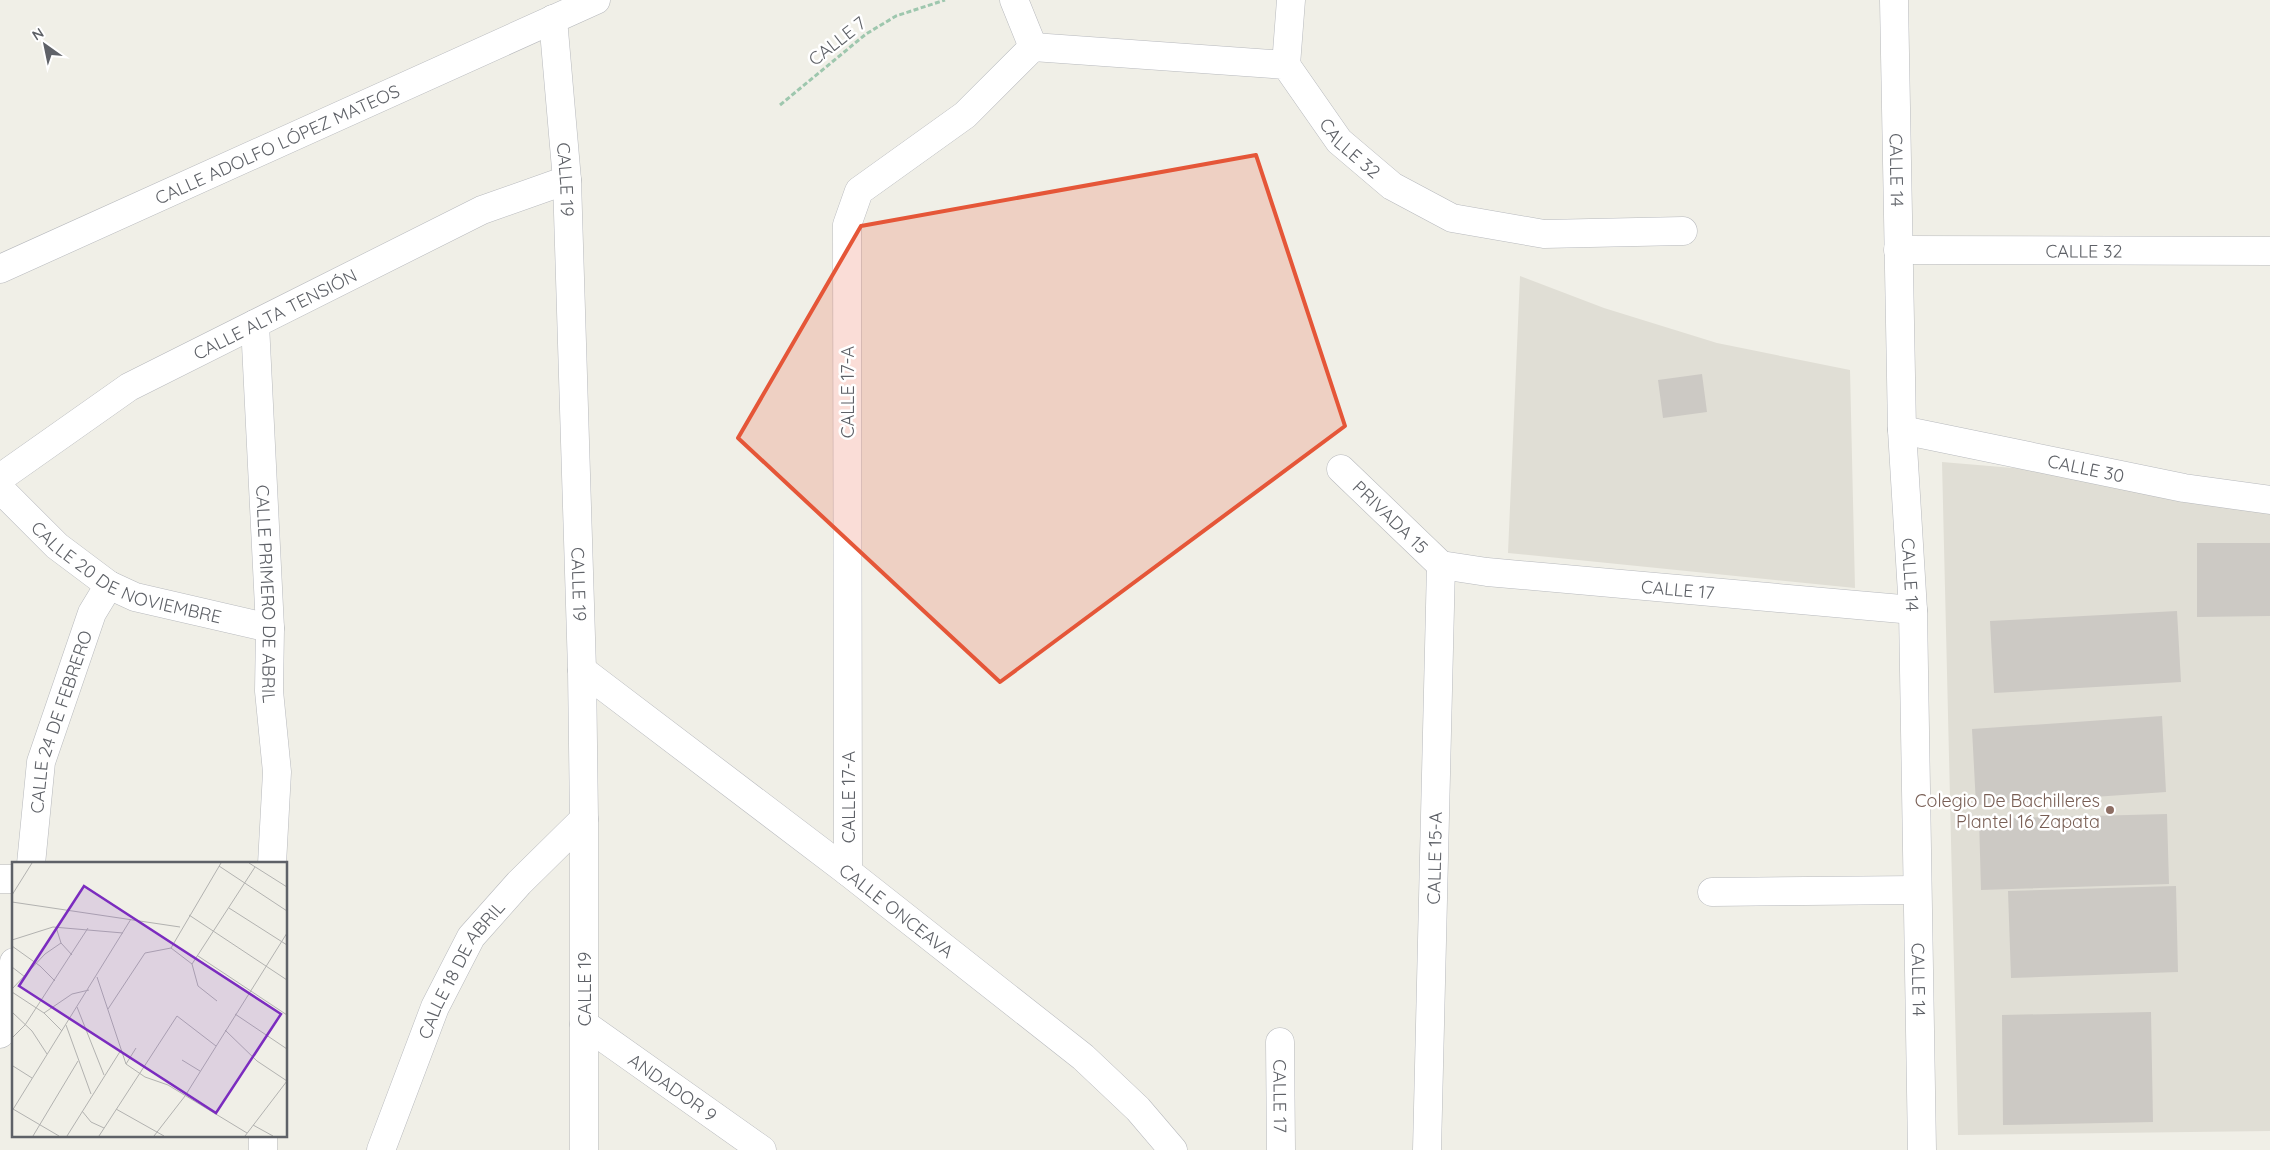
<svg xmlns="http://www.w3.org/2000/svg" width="2270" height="1150" font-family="Quicksand,sans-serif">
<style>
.education{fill:#e0ded5}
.building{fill:#ccc9c4}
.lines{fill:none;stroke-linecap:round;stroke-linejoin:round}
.street-casing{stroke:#b7b9bd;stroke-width:29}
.path{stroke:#9ec7ae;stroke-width:3;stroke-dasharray:5 2.5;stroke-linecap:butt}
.street{stroke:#fff;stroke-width:28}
.marked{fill:#e55638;fill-opacity:0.2;stroke:#e55638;stroke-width:4;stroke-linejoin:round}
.education-dot{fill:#8d6e63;stroke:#fff;stroke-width:2}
.labels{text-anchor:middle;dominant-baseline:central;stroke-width:5;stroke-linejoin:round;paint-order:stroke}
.street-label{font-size:18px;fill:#5e6167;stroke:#fff}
.education-label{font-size:18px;fill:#785e54;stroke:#fff;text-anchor:end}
.inset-road{fill:none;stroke:#b2b2b0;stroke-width:1}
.view{fill:#7b2cbf;fill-opacity:0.15;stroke:#7b2cbf;stroke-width:2.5}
.inset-edge{fill:none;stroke:#5e6167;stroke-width:2.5}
</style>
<rect width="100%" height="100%" fill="#f0efe7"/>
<path class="education" d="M1520,276L1604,308L1717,343L1850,370L1855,588L1508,553Z
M1942,462L2270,490V1131L1958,1135Z"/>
<path class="building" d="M1702,374L1707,412L1663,418L1658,380Z
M2197,543H2270V616L2197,617Z
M2177,611L2181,682L1994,693L1990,621Z
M2162,716L2166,792L1976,805L1972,729Z
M2167,814L2169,884L1981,890L1979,819Z
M2176,886L2178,972L2011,978L2008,891Z
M2151,1012L2153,1122L2003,1125L2002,1015Z"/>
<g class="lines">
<defs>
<g id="street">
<path d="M1014,0L1033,47"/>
<path id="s1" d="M1894,0L1902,430L1913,610L1922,1150"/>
<path id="s2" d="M553,19L567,180L582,670L584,819V1150"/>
<path id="s3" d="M1033,47L1286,65L1339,141L1392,186L1452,218L1544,234L1683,231"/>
<path d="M1286,65L1291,0"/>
<path id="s4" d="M1898,250L2270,251"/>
<path id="s5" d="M0,269L596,0"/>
<path id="s6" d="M255,324L270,628L269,691L277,772L272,864"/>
<path id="s7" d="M1902,430L2184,488L2270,500"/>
<path id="s8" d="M1341,469L1441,565"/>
<path id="s9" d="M0,478L129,387L482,210L567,180"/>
<path id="s10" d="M0,489L57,546L109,585L135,597L270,628"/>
<path id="s11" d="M1441,565L1487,572L1913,610"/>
<path id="s12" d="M582,670L848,872L1083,1057L1138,1109L1173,1150"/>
<path id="s13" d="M31,864L41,762L92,613L109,585"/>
<path d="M848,872L847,225L859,191L965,115L1033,47"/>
<path d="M0,879H14"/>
<path d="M1712,892L1917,890"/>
<path id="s14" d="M584,1024L762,1150"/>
<path d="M0,1034L14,962"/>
<path id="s15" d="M1280,1042L1281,1150"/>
<path d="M263,1150V1136"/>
<path id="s16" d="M381,1150L435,1007L471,937L519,883L584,819"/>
<path id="s17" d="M1427,1150L1441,565"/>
</g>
</defs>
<use href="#street" class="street-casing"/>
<path class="path" d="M780,105L866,34L896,16L945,0"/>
<use href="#street" class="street"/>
</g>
<path class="marked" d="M1256,155L1345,426L1000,682L738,438L861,226Z"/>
<circle class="education-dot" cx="2110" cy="810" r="5"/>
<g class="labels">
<g class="street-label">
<text transform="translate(837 41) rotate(-38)">CALLE 7</text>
<text stroke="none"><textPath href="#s5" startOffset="304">CALLE ADOLFO LÓPEZ MATEOS</textPath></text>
<text stroke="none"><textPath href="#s3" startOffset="359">CALLE 32</textPath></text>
<text stroke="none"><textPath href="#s1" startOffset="170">CALLE 14</textPath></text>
<text stroke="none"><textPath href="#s2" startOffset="161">CALLE 19</textPath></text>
<text stroke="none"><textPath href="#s4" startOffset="186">CALLE 32</textPath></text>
<text stroke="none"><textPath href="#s9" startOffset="321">CALLE ALTA TENSIÓN</textPath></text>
<text transform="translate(847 392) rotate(-90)">CALLE 17-A</text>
<text stroke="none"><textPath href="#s7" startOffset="188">CALLE 30</textPath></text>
<text stroke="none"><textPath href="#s8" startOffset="69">PRIVADA 15</textPath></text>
<text stroke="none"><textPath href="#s10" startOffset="156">CALLE 20 DE NOVIEMBRE</textPath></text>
<text stroke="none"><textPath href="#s1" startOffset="575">CALLE 14</textPath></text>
<text stroke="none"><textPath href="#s2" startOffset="566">CALLE 19</textPath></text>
<text stroke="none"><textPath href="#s11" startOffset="238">CALLE 17</textPath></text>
<text stroke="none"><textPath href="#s6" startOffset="270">CALLE PRIMERO DE ABRIL</textPath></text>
<text stroke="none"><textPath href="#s13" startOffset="146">CALLE 24 DE FEBRERO</textPath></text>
<text transform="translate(848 797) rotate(-90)">CALLE 17-A</text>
<text stroke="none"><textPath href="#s17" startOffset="292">CALLE 15-A</textPath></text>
<text stroke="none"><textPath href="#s12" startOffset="396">CALLE ONCEAVA</textPath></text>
<text stroke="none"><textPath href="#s16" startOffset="198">CALLE 18 DE ABRIL</textPath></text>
<text stroke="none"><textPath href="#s1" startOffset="980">CALLE 14</textPath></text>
<text transform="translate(584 989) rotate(-90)">CALLE 19</text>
<text stroke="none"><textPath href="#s14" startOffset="109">ANDADOR 9</textPath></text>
<text stroke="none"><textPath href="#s15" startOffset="54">CALLE 17</textPath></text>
</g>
<g class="education-label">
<text x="2100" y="800">Colegio De Bachilleres<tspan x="2100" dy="21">Plantel 16 Zapata</tspan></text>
</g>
</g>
<g transform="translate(12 862)">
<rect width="275" height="275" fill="#f0efe7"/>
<path class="inset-road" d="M237,1L275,25M207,4L275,49M0,33L20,1M0,40L168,65M217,46L275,83M177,53L275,118M44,65L49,81L60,93M0,78L41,65L111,71M0,84L28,104L43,119M159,86L209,1M159,86L180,102L186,124L205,139M186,94L275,153M180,102L243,5M0,105L13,115M85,115L114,202L133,215L156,223L235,271M0,127L33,92L49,81M0,130L32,151L50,169M65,145L92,213M96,147L133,91L159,86M0,150L20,169L35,192M32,151L60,132L77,128M223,152L275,187M165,154L204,184M54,163L79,232M213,168L245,199L275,219M0,176L13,163L76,66M170,198L188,209M114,202L124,186M1,204L20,216M1,247L47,274M104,247L152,274M0,249L119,57M70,249L79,260L92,266M241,263L261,274M21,274L66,199M55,274L109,188M87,274L165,154M142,274L173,234L275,71M233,274L275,219"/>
<path class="view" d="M72,24L269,152L204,251L7,124Z"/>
<rect width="275" height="275" class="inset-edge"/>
</g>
<g transform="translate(45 45) rotate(327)" stroke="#ffffff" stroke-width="4" paint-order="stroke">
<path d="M0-4L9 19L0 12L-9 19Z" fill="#5e6167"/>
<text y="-8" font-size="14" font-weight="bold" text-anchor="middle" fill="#5e6167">N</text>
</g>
</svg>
